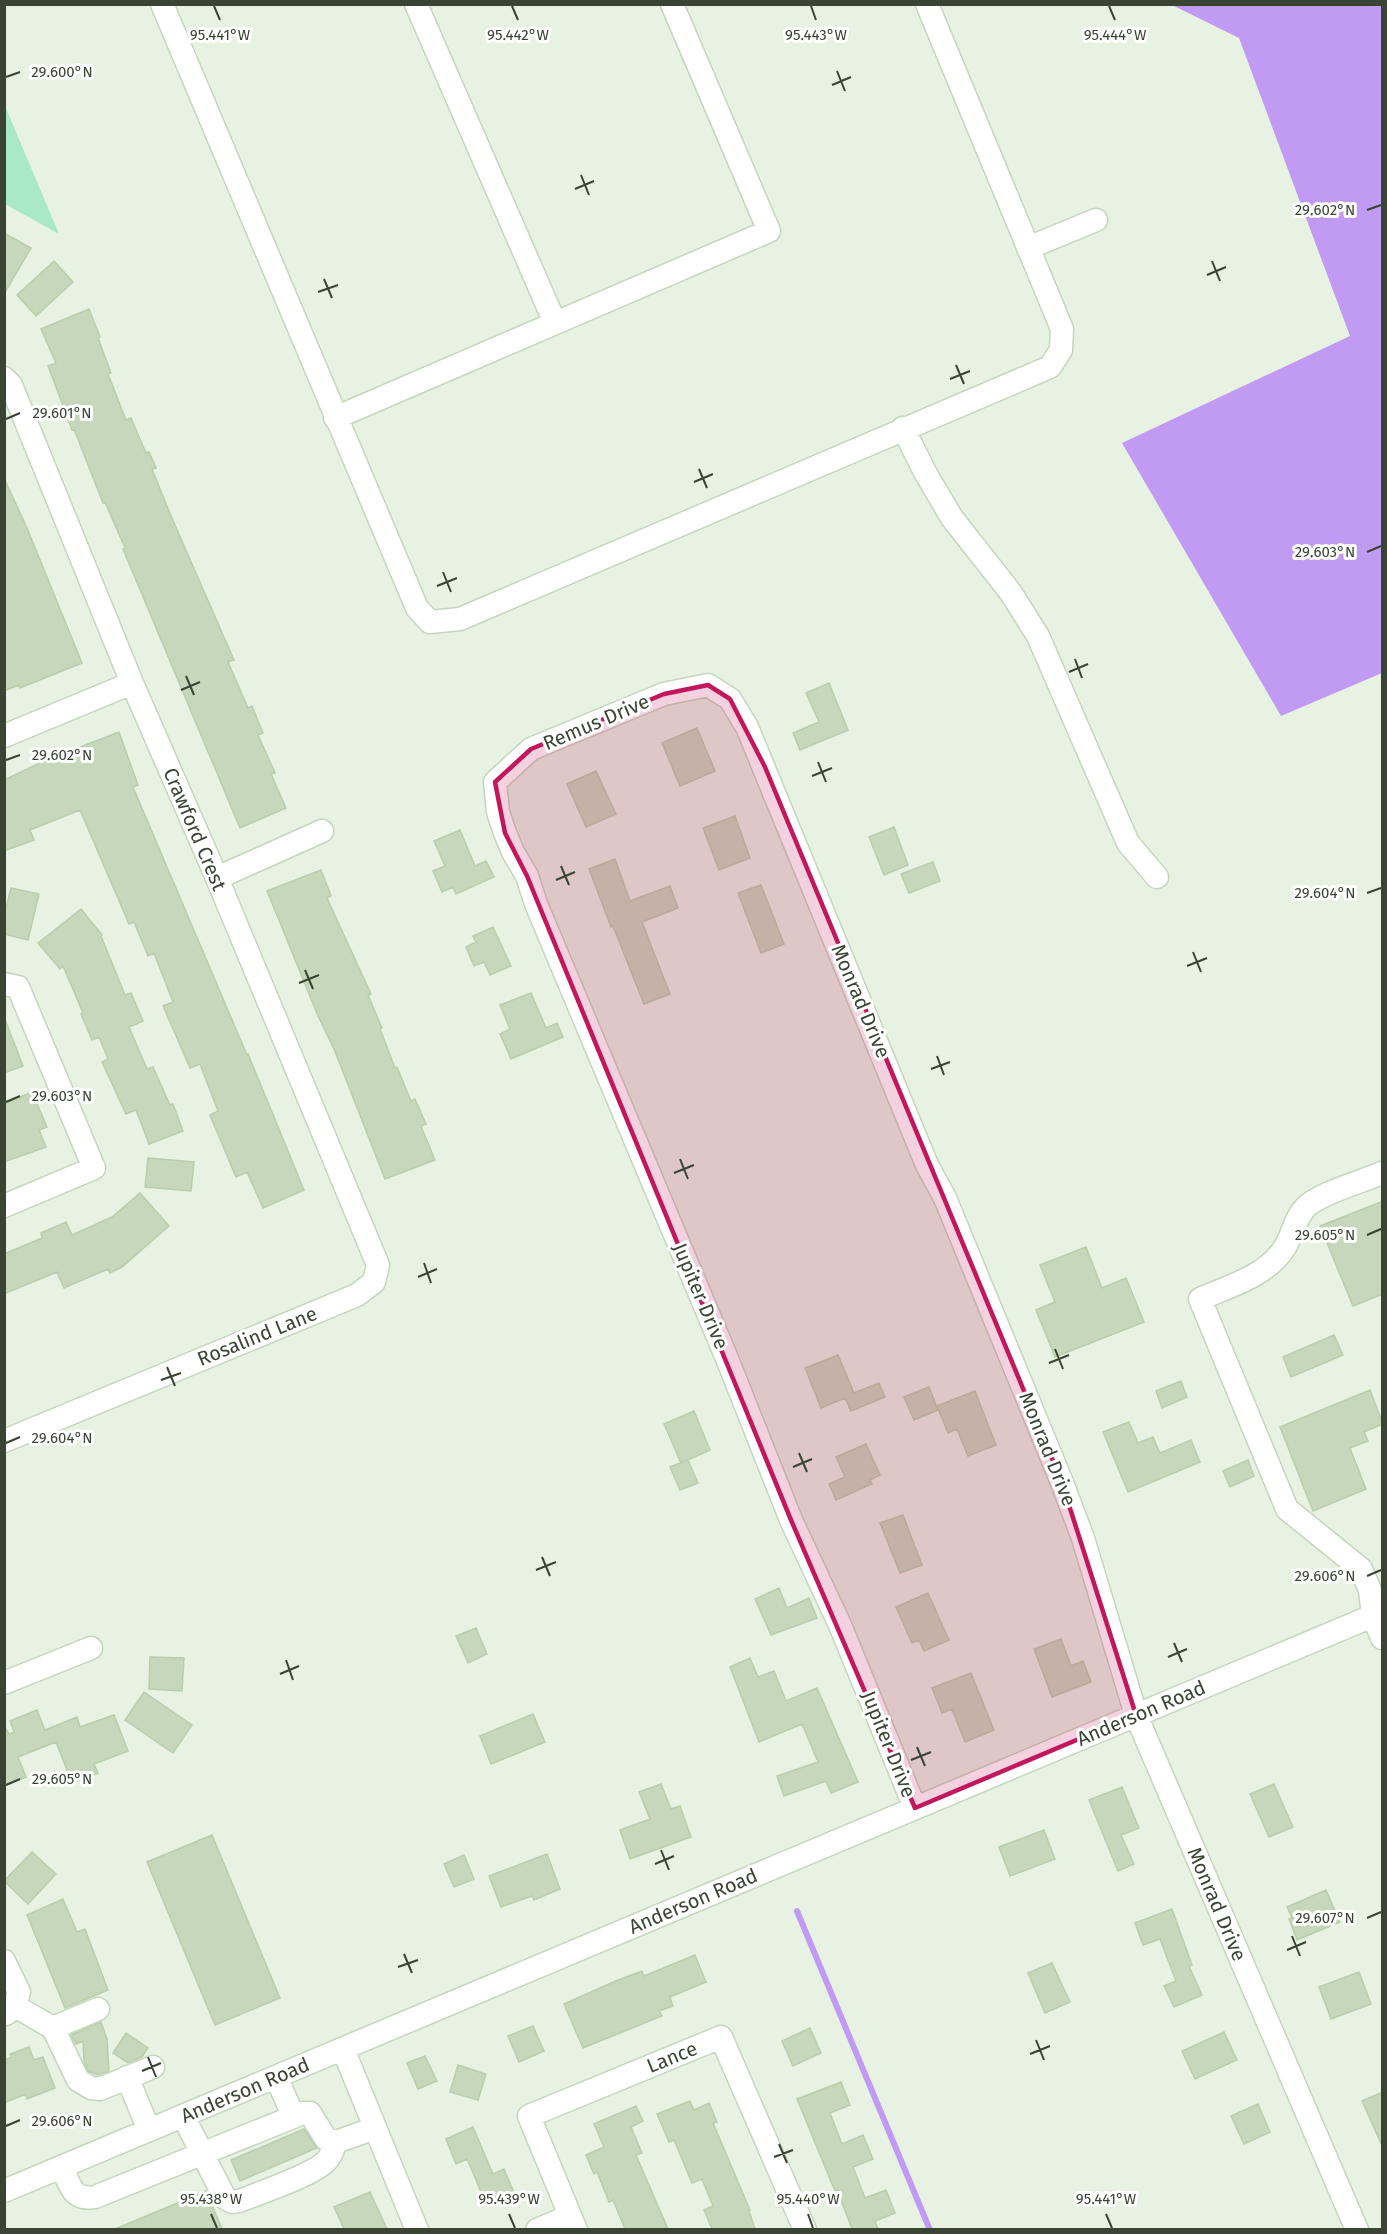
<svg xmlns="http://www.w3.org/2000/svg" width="1387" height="2234" font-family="'Fira Sans',sans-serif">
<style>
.green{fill:#a9e9c7}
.water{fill:#c19bf3}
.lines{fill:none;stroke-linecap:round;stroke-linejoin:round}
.stream{stroke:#c19bf3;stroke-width:6}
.building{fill:#c6d7bb;stroke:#b8cfab;stroke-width:1.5}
.minor-casing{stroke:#c4d6bc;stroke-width:25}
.minor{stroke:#fff;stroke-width:22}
.marked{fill:#c2185b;fill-opacity:0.2;stroke:#c2185b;stroke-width:4.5;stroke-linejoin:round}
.ticks{fill:none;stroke:#394433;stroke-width:2}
.labels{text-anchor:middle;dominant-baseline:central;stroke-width:6;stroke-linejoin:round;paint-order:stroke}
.street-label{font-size:20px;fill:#394433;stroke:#fff}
.ticks-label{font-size:15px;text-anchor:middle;fill:#394433;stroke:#fff;stroke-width:6;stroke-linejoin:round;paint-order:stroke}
</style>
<rect width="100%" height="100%" fill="#e7f2e3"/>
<path class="green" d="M4,106H5L59,234L5,204Z"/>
<path class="water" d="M1172,5H1382V673L1281,716L1122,443L1350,336L1239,38Z"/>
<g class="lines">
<path class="stream" d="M797,1911L930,2230"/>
</g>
<path class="building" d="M4,233L31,248L4,294Z
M54,261L73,282L36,316L17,295Z
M89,309L100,337L98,338L111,373L108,374L126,420L131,418L146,453L149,452L156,468L152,469L171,516L234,660L228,662L248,708L252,706L263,733L258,735L275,773L271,774L286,808L240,828L123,549L125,548L105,502L103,503L74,429L72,430L48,366L56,363L41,329Z
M4,478L27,528L82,663L20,688L19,685L4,691Z
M829,683L848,730L800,750L793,733L819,722L806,693Z
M697,728L715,771L680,786L662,743Z
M119,732L138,785L133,787L247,1055L248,1054L304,1190L263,1208L247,1172L236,1177L210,1115L218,1111L200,1064L190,1068L163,1006L173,1002L154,953L148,956L134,922L129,924L80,810L30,830L34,840L4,851V780L44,761Z
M596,771L616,814L586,827L567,784Z
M735,816L750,858L719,870L703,828Z
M894,827L908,865L884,875L869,837Z
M460,830L475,866L486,861L494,877L456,894L453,887L442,892L433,871L445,866L434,841Z
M615,859L630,901L670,886L678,908L642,922L670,994L644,1004L613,926L611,927L589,869Z
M933,862L940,881L909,893L901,874Z
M321,870L331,896L327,898L371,994L368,995L382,1028L380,1029L395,1068L397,1067L411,1101L415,1099L426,1124L421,1126L435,1160L385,1179L334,1049L318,1016L267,891Z
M761,885L784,944L761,953L738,893Z
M11,888L39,894L28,940L4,934V916Z
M81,909L102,935L101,936L125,995L131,993L143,1021L129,1027L147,1069L153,1067L170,1105L173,1104L183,1131L149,1144L136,1110L126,1114L102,1062L108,1059L99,1037L92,1040L81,1014L83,1013L63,966L60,969L38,943Z
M493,927L511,966L490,975L484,962L474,966L466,947L476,942L473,936Z
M531,993L546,1028L557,1023L563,1037L511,1059L500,1034L510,1029L500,1005Z
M6,1022L23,1066L4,1073V1023Z
M32,1092L47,1127L39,1130L46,1147L4,1162V1104Z
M148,1158L194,1162L191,1191L145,1187Z
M140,1193L169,1226L122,1267L110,1273L108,1269L64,1288L57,1272L4,1294V1254L42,1238L41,1233L66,1222L72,1235L112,1217Z
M1383,1201V1294L1353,1306L1320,1226Z
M1086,1247L1102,1288L1126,1278L1144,1322L1055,1357L1036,1310L1055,1302L1040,1265Z
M1334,1335L1343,1355L1291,1377L1283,1357Z
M838,1355L854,1393L879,1383L885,1397L851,1411L845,1398L821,1408L805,1368Z
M1181,1381L1187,1397L1162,1408L1156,1391Z
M929,1387L938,1410L914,1420L904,1397Z
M1370,1390L1383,1424L1364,1432L1368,1441L1350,1448L1366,1489L1313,1511L1280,1427Z
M975,1391L996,1445L968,1456L957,1429L948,1433L937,1406Z
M694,1411L710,1450L681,1463L664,1424Z
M1129,1422L1138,1443L1153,1437L1160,1453L1191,1440L1200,1462L1128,1492L1103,1432Z
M866,1444L880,1475L870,1480L872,1484L836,1500L829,1484L845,1477L836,1457Z
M688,1460L698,1483L680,1490L670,1467Z
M1248,1460L1254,1476L1230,1487L1223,1471Z
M903,1515L922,1565L900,1573L880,1523Z
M779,1588L787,1608L809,1598L817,1618L771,1635L755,1599Z
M928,1593L949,1640L924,1651L919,1640L912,1643L896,1607Z
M476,1628L487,1654L468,1663L456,1636Z
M1061,1639L1071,1666L1083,1661L1091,1682L1052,1697L1034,1649Z
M150,1657L184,1658L182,1691L149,1689Z
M750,1658L758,1677L774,1671L786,1701L817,1688L858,1782L831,1793L826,1781L784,1796L777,1776L818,1762L802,1724L759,1742L730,1667Z
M971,1673L994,1730L965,1742L952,1709L942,1713L932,1688Z
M144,1692L192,1725L173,1753L125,1720Z
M37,1710L45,1730L77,1717L80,1727L114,1715L128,1751L94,1764L98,1773L72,1783L56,1742L18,1757L26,1777L4,1786V1725L9,1734L14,1732L10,1721Z
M533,1714L545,1742L491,1764L480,1736Z
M661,1784L671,1809L680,1806L691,1837L630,1859L620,1830L650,1819L639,1792Z
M1274,1784L1293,1827L1269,1837L1250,1794Z
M1122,1787L1139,1828L1121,1835L1134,1864L1118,1871L1089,1800Z
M1044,1830L1055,1859L1010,1876L999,1847Z
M212,1835L280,1998L215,2025L147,1862Z
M32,1852L56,1874L28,1904L4,1881Z
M547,1854L560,1889L534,1900L532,1896L501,1907L489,1876Z
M464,1855L474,1879L454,1887L444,1864Z
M1326,1890L1340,1922L1297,1940L1289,1919L1292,1918L1287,1907Z
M63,1899L77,1932L85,1929L108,1990L65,2008L27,1915Z
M1172,1909L1192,1965L1189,1966L1202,1995L1174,2007L1164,1986L1176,1981L1160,1939L1143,1945L1135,1923Z
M695,1955L706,1982L670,1997L673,2006L659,2011L662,2016L583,2048L564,2004L618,1980L642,1971L644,1976Z
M1052,1963L1070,2002L1045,2013L1028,1973Z
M1359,1972L1371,2004L1331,2019L1319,1987Z
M101,2022L107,2039L109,2071L98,2075L88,2071L84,2061L83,2041L76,2044L71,2035Z
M533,2026L544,2051L519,2062L508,2036Z
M810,2028L821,2053L793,2066L782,2041Z
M1224,2032L1237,2060L1195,2079L1182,2051Z
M126,2033L148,2048L142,2057L128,2063L113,2053Z
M29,2047L34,2060L43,2057L55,2088L27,2099L26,2094L4,2103V2060L12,2057L10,2054Z
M425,2056L437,2081L418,2089L407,2063Z
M458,2065L486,2074L478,2100L450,2092Z
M841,2082L850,2105L830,2113L842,2144L863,2135L873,2159L853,2167L865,2198L886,2190L895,2213L875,2221L878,2229H852L837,2190L835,2191L797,2099Z
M1383,2092V2148L1362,2101Z
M690,2101L694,2110L709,2103L717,2122L713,2123L750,2210L749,2211L755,2229H712L704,2210L713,2206L702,2179L692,2183L674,2140L669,2142L657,2114Z
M1258,2104L1270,2132L1244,2144L1231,2116Z
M636,2106L643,2121L631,2127L642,2153L636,2155L668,2229H625L613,2200L609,2202L597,2172L594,2174L586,2155L604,2147L594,2124Z
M473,2127L493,2174L504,2169L515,2195L487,2206L467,2159L456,2164L446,2139Z
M304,2129L317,2148L240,2181L231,2160Z
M206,2191L222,2229H115Z
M370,2192L387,2229H344L334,2207Z"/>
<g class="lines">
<defs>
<path id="minor" d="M162,4L417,608L430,622L460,619L1050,367L1061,350L1062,329L927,4
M416,4L555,323
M1028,248L1096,220
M4,378L11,385L132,683L217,878L378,1265L374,1282L357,1295L4,1441
M335,418L769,231L672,4
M903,428L926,474L952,518L1011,593L1038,636L1128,843L1157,877
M4,736L132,683
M217,878L322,831
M4,984L18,987L94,1168L4,1206
M1382,1173C1363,1181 1321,1193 1307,1206C1295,1217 1293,1234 1285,1247C1267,1276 1230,1286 1200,1299L1287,1509L1361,1569L1370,1590L1373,1616L1382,1638
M4,1683L91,1648
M915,1808L840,1625L791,1520L728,1361L536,904L527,876L513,852L505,833L498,812L495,782L531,749L664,694L708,685L730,699L747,727L927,1165L945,1198L1061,1480L1083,1538L1136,1715L1357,2230
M4,1961L19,1992L15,2006L6,2014
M15,2006L53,2028L78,2080L91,2088L100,2089L153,2067
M53,2028L98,2009
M343,2049L417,2230
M127,2077L149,2130
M276,2077L293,2115
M183,2116L225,2198L232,2202L239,2201C259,2193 317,2174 328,2159C332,2154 334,2147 336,2142
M62,2167C70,2185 72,2201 95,2197L303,2113H310L326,2139L336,2142L375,2128
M4,2191L1382,1612
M537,2230L570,2216
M576,2230L529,2116L721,2037L805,2230"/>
</defs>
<use href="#minor" class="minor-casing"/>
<use href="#minor" class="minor"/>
</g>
<path class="marked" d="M708,685L730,699L765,767L1061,1480L1136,1715L915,1808L791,1520L527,876L505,833L495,782L531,749L664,694Z"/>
<path class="ticks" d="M214,6L220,20M512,6L518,20M811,6L816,20M1109,6L1115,20M837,71L845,91M6,77L20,72M832,85L851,77M581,175L589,195M575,189L594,181M1367,210L1381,205M1212,261L1220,281M1207,275L1226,267M324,279L332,298M318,292L338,285M956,365L964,384M950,379L970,371M6,419L20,413M699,469L707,488M694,482L713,474M1367,552L1381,546M443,572L451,592M437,586L457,578M1075,659L1082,678M1069,672L1088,664M186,676L194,695M181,690L200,682M6,760L20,755M818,762L826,782M812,776L832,768M561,866L569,885M556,880L575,872M1367,893L1381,888M1193,952L1201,972M1187,966L1207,958M305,970L313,989M299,983L319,975M937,1056L944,1075M931,1069L950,1062M6,1102L20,1096M680,1159L688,1179M674,1173L694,1165M1367,1235L1381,1229M424,1263L431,1283M418,1277L437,1269M1055,1349L1063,1369M1049,1363L1069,1355M167,1367L175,1386M161,1380L181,1373M6,1443L20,1437M799,1453L807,1472M793,1467L812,1459M542,1557L550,1576M536,1570L556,1562M1367,1576L1381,1570M1174,1643L1182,1662M1168,1657L1187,1649M286,1660L293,1680M280,1674L299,1666M917,1747L925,1766M911,1760L931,1752M6,1785L20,1779M661,1850L669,1870M655,1864L674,1856M1367,1918L1381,1912M1292,1936L1300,1956M1287,1950L1306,1942M404,1954L412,1973M398,1967L418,1960M1036,2040L1044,2060M1030,2054L1050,2046M148,2057L156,2077M142,2071L161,2063M6,2126L20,2120M779,2144L787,2163M774,2157L793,2150M211,2214L217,2228M509,2214L515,2228M808,2214L813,2228M1106,2214L1112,2228"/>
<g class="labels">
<g class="street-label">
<text transform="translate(596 722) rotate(-23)">Remus Drive</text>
<text transform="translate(195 829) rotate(67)">Crawford Crest</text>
<text transform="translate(861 1001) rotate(67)">Monrad Drive</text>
<text transform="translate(701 1296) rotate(67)">Jupiter Drive</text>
<text transform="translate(257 1336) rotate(-22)">Rosalind Lane</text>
<text transform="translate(1048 1449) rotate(68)">Monrad Drive</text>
<text transform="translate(1141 1713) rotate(-23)">Anderson Road</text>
<text transform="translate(889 1744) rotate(68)">Jupiter Drive</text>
<text transform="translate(693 1901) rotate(-23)">Anderson Road</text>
<text transform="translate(1217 1904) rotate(67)">Monrad Drive</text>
<text transform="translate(672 2057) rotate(-22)">Lance</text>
<text transform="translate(245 2090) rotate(-23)">Anderson Road</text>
</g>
</g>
<g class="ticks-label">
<text x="220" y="40">95.441°W</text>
<text x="816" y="40">95.443°W</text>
<text x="1115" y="40">95.444°W</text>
<text x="518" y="40">95.442°W</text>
<text x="62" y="77">29.600°N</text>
<text x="1325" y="215">29.602°N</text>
<text x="62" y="418">29.601°N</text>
<text x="1325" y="557">29.603°N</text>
<text x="62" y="760">29.602°N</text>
<text x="1325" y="898">29.604°N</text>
<text x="62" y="1101">29.603°N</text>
<text x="1325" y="1240">29.605°N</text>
<text x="62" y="1443">29.604°N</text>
<text x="1325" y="1581">29.606°N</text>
<text x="62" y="1784">29.605°N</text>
<text x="1325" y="1923">29.607°N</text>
<text x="62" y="2126">29.606°N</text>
<text x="211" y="2204">95.438°W</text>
<text x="509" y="2204">95.439°W</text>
<text x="808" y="2204">95.440°W</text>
<text x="1106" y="2204">95.441°W</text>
</g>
<rect width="1387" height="2234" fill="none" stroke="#394433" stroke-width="12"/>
</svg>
